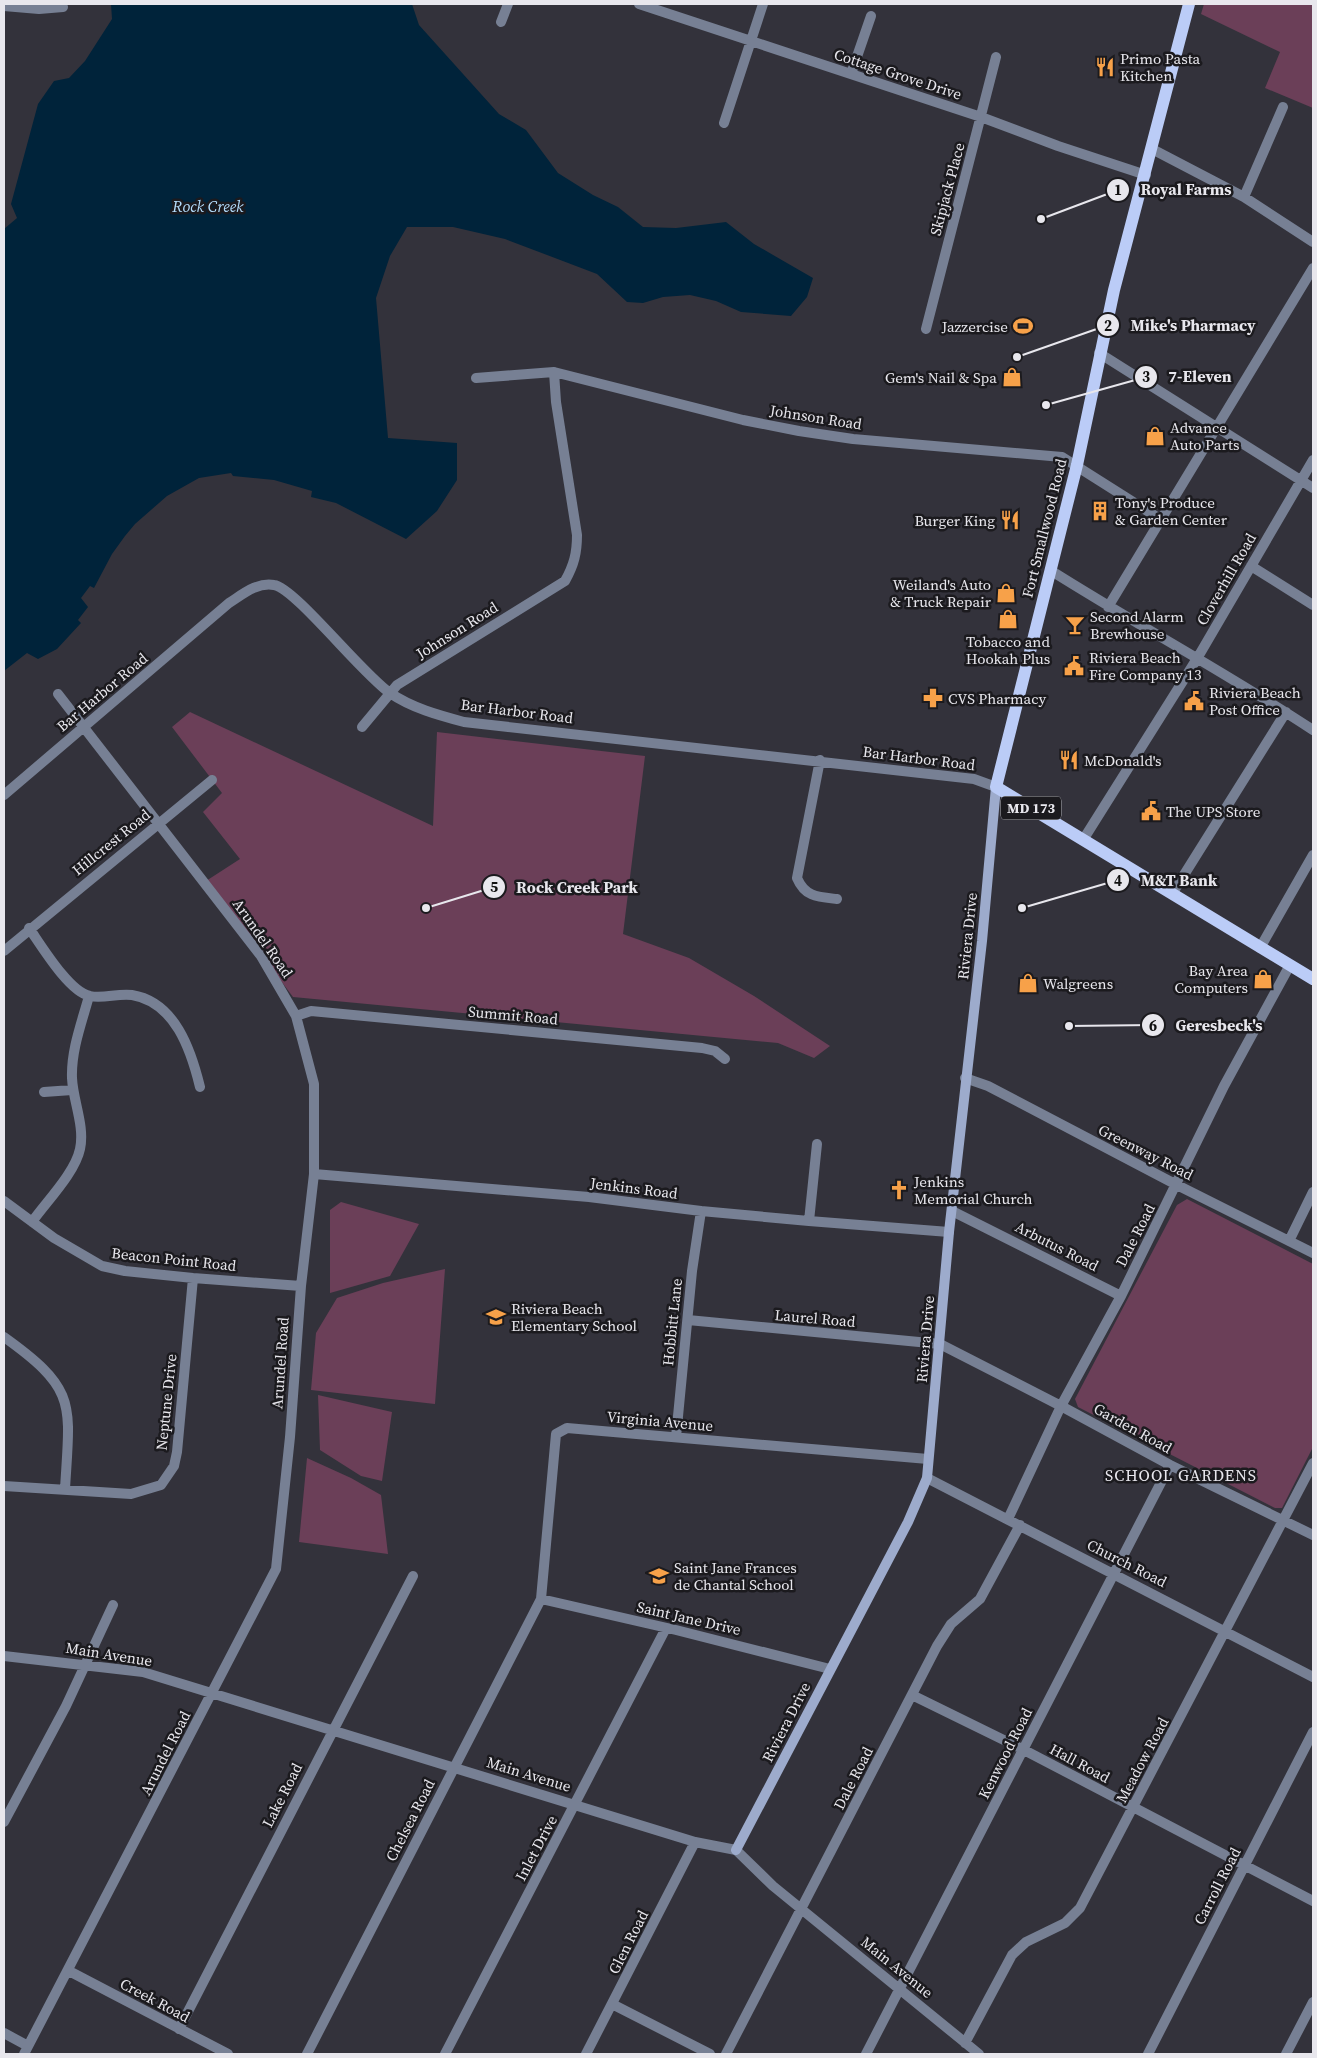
<svg xmlns="http://www.w3.org/2000/svg" width="1317" height="2058" font-family="'Source Serif 4',serif">
<style>
.green{fill:#6b3f58}
.water{fill:#00233a}
.lines{fill:none;stroke-linecap:round;stroke-linejoin:round}
.street{stroke:#778094;stroke-width:10}
.secondary{stroke:#9dabcc;stroke-width:10}
.primary{stroke:#bbccf7;stroke-width:12}
.labels{text-anchor:middle;dominant-baseline:central;stroke-width:5;stroke-linejoin:round;paint-order:stroke}
.shield{fill:#1b1a1e;stroke:#aaaaaf;stroke-width:1}
.shield-label{font-size:14px;font-weight:bold;fill:#e8e7ed}
.poi-label{font-size:15px;fill:#e8e7ed;stroke:#1b1a1e;text-anchor:start}
.street-label{font-size:15px;fill:#e8e7ed;stroke:#1b1a1e}
.water-label{font-size:16px;font-style:italic;fill:#b3ddfd;stroke:#1b1a1e}
.neighbourhood-label{font-size:16px;letter-spacing:1px;fill:#e8e7ed;stroke:#1b1a1e}
.leader{fill:none;stroke:#e8e7ed;stroke-width:2}
.callout-dot{fill:#e8e7ed;stroke:#1b1a1e;stroke-width:2}
.mark-label{font-size:15px;text-anchor:middle;font-weight:bold;fill:#111}
.callout-label{font-size:16px;text-anchor:middle;font-weight:bold;fill:#e8e7ed;stroke:#1b1a1e;stroke-width:5;stroke-linejoin:round;paint-order:stroke}
</style>
<rect width="100%" height="100%" fill="#33323b"/>
<path class="green" d="M1204,4H1313V108L1265,88L1280,52L1201,14Z
M190,712L433,826L437,732L645,756L623,934L689,958L754,996L830,1046L814,1058L778,1043L293,997L206,881L240,859L203,812L222,793L172,727Z
M1187,1199L1313,1264V1447L1282,1508H1275L1078,1407L1075,1399L1177,1205Z
M341,1202L419,1224L390,1276L330,1293V1210Z
M445,1269L435,1404L311,1390L316,1333L337,1298L383,1283Z
M318,1395L392,1412L382,1481L361,1476L320,1450Z
M307,1458L351,1478L381,1495L388,1554L299,1542Z"/>
<path class="water" d="M111,4H412L419,25L499,114L526,130L558,173L593,195L618,207L643,227L676,228L726,222L754,244L813,278L807,297L791,316L741,312L716,301L690,295L663,297L643,303L627,302L597,274L505,239L453,227H407L390,256L376,298L388,438L457,443V480L437,511L406,539L336,503L311,497L312,491L274,480L233,476L231,473L199,478L167,496L135,524L125,536L112,554L94,588L90,586L81,598L88,607L78,620L81,623L57,649L38,659L27,653L4,671V229L17,218L11,204L38,104L54,81L69,78L85,61L112,19Z"/>
<g class="lines">
<path class="street" d="M639,4L981,117L1058,146L1146,175
M4,6L39,9L63,7
M501,22L508,4
M851,74L871,16
M724,123L763,4
M1152,149L1244,197L1313,242
M1244,197L1283,107
M926,329L996,57
M1099,353L1313,488
M476,378L554,372L743,420L799,431L853,439L1062,457L1160,519
M1251,566L1313,605
M1050,570C1137,625 1227,673 1313,730
M1108,607L1313,268
M362,727L397,685L565,581C574,565 577,553 577,535L556,402L554,372
M820,760L797,878C805,897 818,897 837,899
M4,795L229,603C243,594 257,582 274,585C295,588 362,674 390,693C412,708 438,715 464,722L974,779L996,787
M1083,840L1198,657L1313,460
M1172,894L1286,712
M29,928C41,945 69,992 90,996C103,999 118,993 132,995C175,1002 191,1050 200,1087
M1260,948L1313,855
M4,951L212,780
M296,1016L311,1011L702,1048L715,1051L725,1059
M965,1078L988,1086L1177,1185L1313,1253
M44,1092L72,1090
M314,1174L589,1197L701,1211L809,1221L949,1232
M4,1201L54,1238L102,1266L125,1271L193,1278L301,1286
M952,1211L1121,1296
M809,1221L817,1144
M32,1222C46,1202 75,1173 80,1149C85,1126 73,1101 72,1078C71,1050 82,1022 89,996
M1289,1241L1313,1192
M688,1320L940,1344L1061,1406L1170,1465L1313,1535
M4,1337C78,1390 70,1403 65,1489
M676,1437L692,1271L701,1211
M927,1478L1313,1677
M4,1486L131,1494L161,1485L174,1466L177,1452L193,1278
M1008,1519L1061,1406L1121,1296L1224,1086L1290,965
M541,1599L676,1630L830,1669
M4,1656L143,1672L695,1842L736,1850L773,1886L979,2054
M912,1695L1024,1750L1313,1901
M4,1822L66,1706L113,1605
M69,1971L228,2054
M612,2004L710,2054
M179,2029L413,1576
M4,2033L28,2046
M965,2043L1012,1955L1026,1942L1065,1923L1080,1908L1313,1463
M24,2054L276,1569L290,1437L301,1286L314,1174V1084L296,1016L261,956L58,694
M307,2054L541,1599L556,1434L567,1428L928,1459
M445,2054L666,1628
M586,2054L695,1842
M726,2054L937,1646L951,1624L980,1599L1020,1525
M866,2054L1170,1465
M1148,2054L1313,1732
M1286,2054L1313,2002"/>
<path class="secondary" d="M736,1850L908,1522L927,1478L949,1232L982,941L996,787"/>
<path class="primary" d="M1189,4L1114,290L1077,465L996,787L1313,979"/>
</g>
<defs>
<symbol id="restaurant-bare" viewBox="-9 -9 18 18"><path d="M-5-6h1v4h1v-4h1v4h1v-4h1v5L-1.5 .5V6h-2V.5L-5-1ZM5-6V6H3V1.5H1.5Q1.5-4 5-6Z" fill="#f7a149" stroke="#1b1a1e" stroke-width="2.5" paint-order="stroke"/></symbol>
<symbol id="stadium-bare" viewBox="-9 -9 18 18"><path d="M0-5a6.5 5 0 1 0 0 10a6.5 5 0 1 0 0-10ZM-3.5-1.8h7v3.6h-7Z" fill="#f7a149" stroke="#1b1a1e" stroke-width="2.5" paint-order="stroke"/></symbol>
<symbol id="shop-bare" viewBox="-9 -9 18 18"><path d="M-5-2.5h2.3a2.7 3.5 0 0 1 5.4 0H5L5.5 6h-11ZM-1.5-2.5h3a1.5 2.3 0 0 0-3 0Z" fill="#f7a149" stroke="#1b1a1e" stroke-width="2.5" paint-order="stroke"/></symbol>
<symbol id="building-bare" viewBox="-9 -9 18 18"><path d="M-4-6H4V6H1V3H-1V6H-4ZM-2.5-4.3h1.7v1.8h-1.7ZM.8-4.3h1.7v1.8H.8ZM-2.5-1h1.7V.8h-1.7ZM.8-1h1.7V.8H.8Z" fill="#f7a149" stroke="#1b1a1e" stroke-width="2.5" paint-order="stroke"/></symbol>
<symbol id="bar-bare" viewBox="-9 -9 18 18"><path d="M-6-5H6L.8 .8V4.5H3.5V6h-7V4.5H-.8V.8Z" fill="#f7a149" stroke="#1b1a1e" stroke-width="2.5" paint-order="stroke"/></symbol>
<symbol id="civic-bare" viewBox="-9 -9 18 18"><path d="M-.6-6.5H3V-4.5H.6V-3L4-1V1h2V6H-6V1h2V-1L-.6-3ZM-1.2 2.5V6h2.4V2.5Z" fill="#f7a149" stroke="#1b1a1e" stroke-width="2.5" paint-order="stroke"/></symbol>
<symbol id="pharmacy-bare" viewBox="-9 -9 18 18"><path d="M-2-6h4v4h4v4h-4v4h-4v-4h-4v-4h4Z" fill="#f7a149" stroke="#1b1a1e" stroke-width="2.5" paint-order="stroke"/></symbol>
<symbol id="church-bare" viewBox="-9 -9 18 18"><path d="M-1.2-6h2.4v3.5h3.3v2.4h-3.3V6h-2.4V-.1h-3.3v-2.4h3.3Z" fill="#f7a149" stroke="#1b1a1e" stroke-width="2.5" paint-order="stroke"/></symbol>
<symbol id="school-bare" viewBox="-9 -9 18 18"><path d="M0-5L7-2L0 1L-7-2ZM-4 1L0 2.5L4 1V4Q0 6-4 4Z" fill="#f7a149" stroke="#1b1a1e" stroke-width="2.5" paint-order="stroke"/></symbol>
</defs>
<g fill-rule="evenodd">
<use href="#restaurant-bare" x="1091" y="53" width="28" height="28"/>
<use href="#stadium-bare" x="1009" y="312" width="28" height="28"/>
<use href="#shop-bare" x="998" y="363" width="28" height="28"/>
<use href="#shop-bare" x="1141" y="422" width="28" height="28"/>
<use href="#building-bare" x="1086" y="497" width="28" height="28"/>
<use href="#restaurant-bare" x="996" y="506" width="28" height="28"/>
<use href="#shop-bare" x="992" y="579" width="28" height="28"/>
<use href="#shop-bare" x="994" y="605" width="28" height="28"/>
<use href="#bar-bare" x="1061" y="611" width="28" height="28"/>
<use href="#civic-bare" x="1060" y="652" width="28" height="28"/>
<use href="#pharmacy-bare" x="919" y="684" width="28" height="28"/>
<use href="#civic-bare" x="1180" y="687" width="28" height="28"/>
<use href="#restaurant-bare" x="1055" y="746" width="28" height="28"/>
<use href="#civic-bare" x="1137" y="797" width="28" height="28"/>
<use href="#shop-bare" x="1249" y="965" width="28" height="28"/>
<use href="#shop-bare" x="1014" y="969" width="28" height="28"/>
<use href="#church-bare" x="885" y="1176" width="28" height="28"/>
<use href="#school-bare" x="482" y="1303" width="28" height="28"/>
<use href="#school-bare" x="645" y="1562" width="28" height="28"/>
</g>
<g class="labels">
<rect class="shield" x="1001" y="796.5" width="60" height="23" rx="4"/>
<g class="shield-label">
<text x="1031" y="808">MD 173</text>
</g>
<g class="poi-label">
<text x="1120" y="58">Primo Pasta<tspan x="1120" dy="17">Kitchen</tspan></text>
<text x="1008" y="326" text-anchor="end">Jazzercise</text>
<text x="997" y="377" text-anchor="end">Gem's Nail &amp; Spa</text>
<text x="1170" y="427">Advance<tspan x="1170" dy="17">Auto Parts</tspan></text>
<text x="1115" y="502">Tony's Produce<tspan x="1115" dy="17">&amp; Garden Center</tspan></text>
<text x="995" y="520" text-anchor="end">Burger King</text>
<text x="991" y="584" text-anchor="end">Weiland's Auto<tspan x="991" dy="17">&amp; Truck Repair</tspan></text>
<text x="1090" y="616">Second Alarm<tspan x="1090" dy="17">Brewhouse</tspan></text>
<text x="1008" y="641" text-anchor="middle">Tobacco and<tspan x="1008" dy="17">Hookah Plus</tspan></text>
<text x="1089" y="657">Riviera Beach<tspan x="1089" dy="17">Fire Company 13</tspan></text>
<text x="1209" y="692">Riviera Beach<tspan x="1209" dy="17">Post Office</tspan></text>
<text x="948" y="698">CVS Pharmacy</text>
<text x="1084" y="760">McDonald's</text>
<text x="1166" y="811">The UPS Store</text>
<text x="1248" y="970" text-anchor="end">Bay Area<tspan x="1248" dy="17">Computers</tspan></text>
<text x="1043" y="983">Walgreens</text>
<text x="914" y="1181">Jenkins<tspan x="914" dy="17">Memorial Church</tspan></text>
<text x="511" y="1308">Riviera Beach<tspan x="511" dy="17">Elementary School</tspan></text>
<text x="674" y="1567">Saint Jane Frances<tspan x="674" dy="17">de Chantal School</tspan></text>
</g>
<g class="street-label">
<text transform="translate(898 74) rotate(18)">Cottage Grove Drive</text>
<text transform="translate(947 189) rotate(-75)">Skipjack Place</text>
<text transform="translate(816 417) rotate(9)">Johnson Road</text>
<text transform="translate(1044 528) rotate(-76)">Fort Smallwood Road</text>
<text transform="translate(1226 579) rotate(-60)">Cloverhill Road</text>
<text transform="translate(457 630) rotate(-32)">Johnson Road</text>
<text transform="translate(102 692) rotate(-40)">Bar Harbor Road</text>
<text transform="translate(517 711) rotate(7)">Bar Harbor Road</text>
<text transform="translate(919 758) rotate(7)">Bar Harbor Road</text>
<text transform="translate(111 842) rotate(-39)">Hillcrest Road</text>
<text transform="translate(967 936) rotate(-84)">Riviera Drive</text>
<text transform="translate(263 938) rotate(55)">Arundel Road</text>
<text transform="translate(513 1015) rotate(5)">Summit Road</text>
<text transform="translate(1146 1152) rotate(27)">Greenway Road</text>
<text transform="translate(634 1188) rotate(7)">Jenkins Road</text>
<text transform="translate(1135 1235) rotate(-63)">Dale Road</text>
<text transform="translate(1057 1246) rotate(27)">Arbutus Road</text>
<text transform="translate(174 1259) rotate(6)">Beacon Point Road</text>
<text transform="translate(815 1318) rotate(5)">Laurel Road</text>
<text transform="translate(672 1322) rotate(-84)">Hobbitt Lane</text>
<text transform="translate(925 1339) rotate(-85)">Riviera Drive</text>
<text transform="translate(280 1363) rotate(-86)">Arundel Road</text>
<text transform="translate(166 1402) rotate(-84)">Neptune Drive</text>
<text transform="translate(660 1421) rotate(5)">Virginia Avenue</text>
<text transform="translate(1133 1428) rotate(29)">Garden Road</text>
<text transform="translate(1127 1563) rotate(27)">Church Road</text>
<text transform="translate(689 1618) rotate(13)">Saint Jane Drive</text>
<text transform="translate(109 1654) rotate(9)">Main Avenue</text>
<text transform="translate(786 1722) rotate(-63)">Riviera Drive</text>
<text transform="translate(165 1753) rotate(-63)">Arundel Road</text>
<text transform="translate(1005 1753) rotate(-63)">Kenwood Road</text>
<text transform="translate(1142 1760) rotate(-62)">Meadow Road</text>
<text transform="translate(1080 1763) rotate(28)">Hall Road</text>
<text transform="translate(529 1774) rotate(17)">Main Avenue</text>
<text transform="translate(853 1778) rotate(-63)">Dale Road</text>
<text transform="translate(282 1795) rotate(-63)">Lake Road</text>
<text transform="translate(410 1820) rotate(-63)">Chelsea Road</text>
<text transform="translate(536 1848) rotate(-62)">Inlet Drive</text>
<text transform="translate(1217 1886) rotate(-63)">Carroll Road</text>
<text transform="translate(628 1942) rotate(-63)">Glen Road</text>
<text transform="translate(897 1967) rotate(39)">Main Avenue</text>
<text transform="translate(155 2000) rotate(28)">Creek Road</text>
</g>
<g class="water-label">
<text x="208" y="206">Rock Creek</text>
</g>
<g class="neighbourhood-label">
<text x="1181" y="1475">SCHOOL GARDENS</text>
</g>
</g>
<path class="leader" d="M1041 219L1118 190M1017 357L1108 325M1046 405L1146 377M1022 908L1118 880M426 908L494 887M1069 1026L1153 1025"/>
<g class="callout-dot">
<circle cx="1041" cy="219" r="5"/>
<circle cx="1017" cy="357" r="5"/>
<circle cx="1046" cy="405" r="5"/>
<circle cx="1022" cy="908" r="5"/>
<circle cx="426" cy="908" r="5"/>
<circle cx="1069" cy="1026" r="5"/>
<circle cx="1118" cy="190" r="12"/>
<circle cx="1108" cy="325" r="12"/>
<circle cx="1146" cy="377" r="12"/>
<circle cx="1118" cy="880" r="12"/>
<circle cx="494" cy="887" r="12"/>
<circle cx="1153" cy="1025" r="12"/>
</g>
<g class="mark-label">
<text x="1118" y="195">1</text>
<text x="1108" y="331">2</text>
<text x="1146" y="382">3</text>
<text x="1118" y="886">4</text>
<text x="494" y="892">5</text>
<text x="1153" y="1031">6</text>
</g>
<g class="callout-label">
<text x="1186" y="195">Royal Farms</text>
<text x="1193" y="331">Mike's Pharmacy</text>
<text x="1200" y="382">7-Eleven</text>
<text x="1179" y="886">M&amp;T Bank</text>
<text x="577" y="893">Rock Creek Park</text>
<text x="1219" y="1031">Geresbeck's</text>
</g>
<rect width="1317" height="2058" fill="none" stroke="#e8e7ed" stroke-width="10"/>
</svg>
